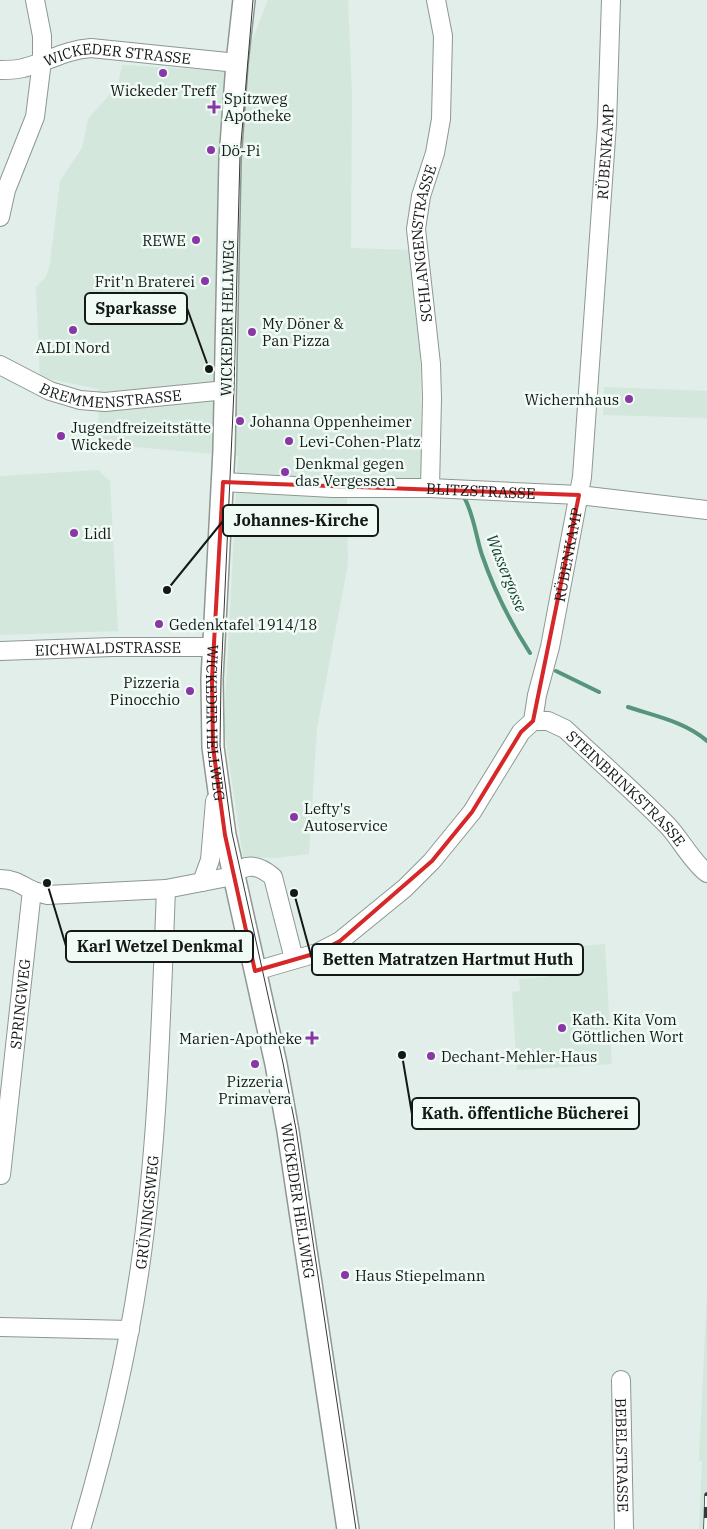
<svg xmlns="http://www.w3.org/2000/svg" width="707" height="1529" font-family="'IBM Plex Serif',serif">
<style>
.built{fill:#d3e7dd}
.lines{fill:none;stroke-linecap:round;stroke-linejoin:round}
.stream{stroke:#56957c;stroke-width:4}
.minor-casing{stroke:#8d9892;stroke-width:20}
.major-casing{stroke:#8d9892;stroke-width:24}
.minor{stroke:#fff;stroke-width:18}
.major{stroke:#fff;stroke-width:21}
.tram{stroke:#333936;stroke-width:1}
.rail-casing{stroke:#333936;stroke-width:5.5}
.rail{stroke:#f0fbf6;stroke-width:4;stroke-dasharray:11;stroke-linecap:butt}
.marked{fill:none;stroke:#d62828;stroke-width:4;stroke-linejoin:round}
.poi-dot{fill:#8937a5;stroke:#f0fbf6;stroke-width:2}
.labels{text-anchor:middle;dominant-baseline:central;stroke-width:5;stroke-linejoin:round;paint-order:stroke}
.street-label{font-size:15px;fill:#141917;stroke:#f0fbf6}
.poi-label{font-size:15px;fill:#141917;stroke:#f0fbf6;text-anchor:start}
.water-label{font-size:16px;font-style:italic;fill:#194032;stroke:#f0fbf6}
.leader{fill:none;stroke:#141917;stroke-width:2}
.callout-dot{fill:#141917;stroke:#f0fbf6;stroke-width:2}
.callout{fill:#f0fbf6;stroke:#141917;stroke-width:2}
.callout-label{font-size:16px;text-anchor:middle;font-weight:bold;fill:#141917}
</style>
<rect width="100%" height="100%" fill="#e2eee9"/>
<path class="built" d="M268,0H348L352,92L351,248L410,250L420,330L422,478L347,497L348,564L317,728L309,854L276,858L243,857L224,727L238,456L99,444L98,389L40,377L36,287L46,277L50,264L60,181L82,148L88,119L118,85L122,65L240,72Z
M604,387L707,391V418L603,415Z
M98,470L110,481L118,631L0,635V476Z
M605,944L612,1064L517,1070L512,992L520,991L519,979L547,977L546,969L559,968L558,948Z
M707,1294V1529H699L702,1461H699Z"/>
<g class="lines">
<path class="stream" d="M465,499C474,516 476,537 482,555C494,590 510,622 530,653
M556,671L599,692
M628,707C655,716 686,722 707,741"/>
<defs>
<g id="minor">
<path id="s1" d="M0,70C8,70 16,70 23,68C48,62 64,50 91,48L237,63"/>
<path d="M0,217L6,190L35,117L42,61V36L35,0"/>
<path id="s2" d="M0,365L50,391L80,400L105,402L226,390"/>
<path id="s3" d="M223,482L333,488H430L579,495L707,510"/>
<path id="s4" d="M430,488L432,398L431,364L416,229L421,196L435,153L441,119L443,36L436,0"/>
<path id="s5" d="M0,651L112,647H215"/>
<path id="s6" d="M533,721H548L565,729C599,761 635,792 668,826C681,840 693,863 707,873"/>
<path d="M0,879C14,879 20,884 31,890C36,892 42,893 47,895L166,889L233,876C246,861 260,866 273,877L294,959"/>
<path d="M202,882L210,860L215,801"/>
<path id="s7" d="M255,971L317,953L340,941L405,888L432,861L472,812L521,732L533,721L537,695L550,647L582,477L607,124L611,0"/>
<path id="s8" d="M1,1175L32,890"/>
<path d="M0,1327L130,1330"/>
<path id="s9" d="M621,1380L624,1529"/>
<path id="s10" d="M81,1529C106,1445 126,1361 139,1274C158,1147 161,1017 166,889"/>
</g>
<g id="major">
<path id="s11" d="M244,0L237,63L230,159L224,450L212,679L213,747L225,835L276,1064L288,1131L348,1529"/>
</g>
</defs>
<use href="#minor" class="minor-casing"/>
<use href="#major" class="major-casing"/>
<use href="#minor" class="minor"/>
<use href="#major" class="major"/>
<path class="tram" d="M253,0L240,155L234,389L221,679L220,746L232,833L283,1063L296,1129L356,1529"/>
<defs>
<path id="rail" d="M706,1529L707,1495"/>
</defs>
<use href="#rail" class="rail-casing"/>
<use href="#rail" class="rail"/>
</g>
<path class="marked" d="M223,482L579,495L533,721L521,732L472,812L432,861L340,941L317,953L255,971L225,835L213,747L212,679Z"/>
<g class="poi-dot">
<circle cx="163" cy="73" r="5"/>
<path d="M211.5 99.5h5v5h5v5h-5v5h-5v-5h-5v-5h5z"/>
<circle cx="211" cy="150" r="5"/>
<circle cx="196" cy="240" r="5"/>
<circle cx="205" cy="281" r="5"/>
<circle cx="73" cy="330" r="5"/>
<circle cx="252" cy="332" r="5"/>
<circle cx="629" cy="399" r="5"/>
<circle cx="240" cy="421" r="5"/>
<circle cx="61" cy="436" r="5"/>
<circle cx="289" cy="441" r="5"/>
<circle cx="285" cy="472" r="5"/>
<circle cx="74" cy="533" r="5"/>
<circle cx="159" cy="624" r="5"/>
<circle cx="190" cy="691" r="5"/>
<circle cx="294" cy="817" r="5"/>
<circle cx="562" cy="1028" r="5"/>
<path d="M309.5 1030.5h5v5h5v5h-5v5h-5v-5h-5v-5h5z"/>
<circle cx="431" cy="1056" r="5"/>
<circle cx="255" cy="1064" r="5"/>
<circle cx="345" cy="1275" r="5"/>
</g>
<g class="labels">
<g class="street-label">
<text stroke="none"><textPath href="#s1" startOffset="120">WICKEDER STRASSE</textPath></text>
<text stroke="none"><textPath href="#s7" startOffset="961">RÜBENKAMP</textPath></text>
<text stroke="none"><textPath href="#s4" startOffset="246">SCHLANGENSTRASSE</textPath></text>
<text transform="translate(227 318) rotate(-89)">WICKEDER HELLWEG</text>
<text stroke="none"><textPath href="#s2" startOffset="118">BREMMENSTRASSE</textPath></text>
<text stroke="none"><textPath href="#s3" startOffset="258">BLITZSTRASSE</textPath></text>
<text stroke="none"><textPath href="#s7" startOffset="556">RÜBENKAMP</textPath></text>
<text stroke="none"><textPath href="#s5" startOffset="108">EICHWALDSTRASSE</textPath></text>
<text stroke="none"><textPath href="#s11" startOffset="724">WICKEDER HELLWEG</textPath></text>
<text stroke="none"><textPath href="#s6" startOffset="119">STEINBRINKSTRASSE</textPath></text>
<text stroke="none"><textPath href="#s8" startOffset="172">SPRINGWEG</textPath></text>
<text stroke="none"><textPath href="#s11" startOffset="1210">WICKEDER HELLWEG</textPath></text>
<text stroke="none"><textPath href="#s10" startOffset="324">GRÜNINGSWEG</textPath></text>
<text stroke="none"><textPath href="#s9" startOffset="75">BEBELSTRASSE</textPath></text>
</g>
<g class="poi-label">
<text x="163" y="90" text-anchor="middle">Wickeder Treff</text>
<text x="224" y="98">Spitzweg<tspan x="224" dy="17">Apotheke</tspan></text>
<text x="221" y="150">Dö-Pi</text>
<text x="186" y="240" text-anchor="end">REWE</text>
<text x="195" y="281" text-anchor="end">Frit'n Braterei</text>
<text x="262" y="323">My Döner &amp;<tspan x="262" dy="17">Pan Pizza</tspan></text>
<text x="73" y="347" text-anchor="middle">ALDI Nord</text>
<text x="619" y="399" text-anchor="end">Wichernhaus</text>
<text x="250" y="421">Johanna Oppenheimer</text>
<text x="71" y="427">Jugendfreizeitstätte<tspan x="71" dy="17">Wickede</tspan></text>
<text x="299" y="441">Levi-Cohen-Platz</text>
<text x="295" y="463">Denkmal gegen<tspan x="295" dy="17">das Vergessen</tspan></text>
<text x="84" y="533">Lidl</text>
<text x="169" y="624">Gedenktafel 1914/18</text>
<text x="180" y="682" text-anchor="end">Pizzeria<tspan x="180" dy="17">Pinocchio</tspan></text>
<text x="304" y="808">Lefty's<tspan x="304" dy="17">Autoservice</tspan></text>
<text x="572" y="1019">Kath. Kita Vom<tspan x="572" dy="17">Göttlichen Wort</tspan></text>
<text x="302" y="1038" text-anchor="end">Marien-Apotheke</text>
<text x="441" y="1056">Dechant-Mehler-Haus</text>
<text x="255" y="1081" text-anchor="middle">Pizzeria<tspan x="255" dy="17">Primavera</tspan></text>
<text x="355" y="1275">Haus Stiepelmann</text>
</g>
<g class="water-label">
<text transform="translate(507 573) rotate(68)">Wassergosse</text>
</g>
</g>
<path class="leader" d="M209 369L187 308M167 590L223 521M47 883L66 946M294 893L312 959M402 1055L412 1114"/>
<g class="callout-dot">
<circle cx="209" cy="369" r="5"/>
<circle cx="167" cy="590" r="5"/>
<circle cx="47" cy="883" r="5"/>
<circle cx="294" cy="893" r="5"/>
<circle cx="402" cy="1055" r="5"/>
</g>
<g class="callout">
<rect x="85" y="293" width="102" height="31" rx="5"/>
<rect x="223" y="505" width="155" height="31" rx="5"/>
<rect x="66" y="931" width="187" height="31" rx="5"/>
<rect x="312" y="944" width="271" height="31" rx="5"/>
<rect x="412" y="1098" width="227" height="31" rx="5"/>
</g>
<g class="callout-label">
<text x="136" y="314">Sparkasse</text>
<text x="301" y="526">Johannes-Kirche</text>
<text x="160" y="952">Karl Wetzel Denkmal</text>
<text x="448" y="965">Betten Matratzen Hartmut Huth</text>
<text x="525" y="1119">Kath. öffentliche Bücherei</text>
</g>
</svg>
